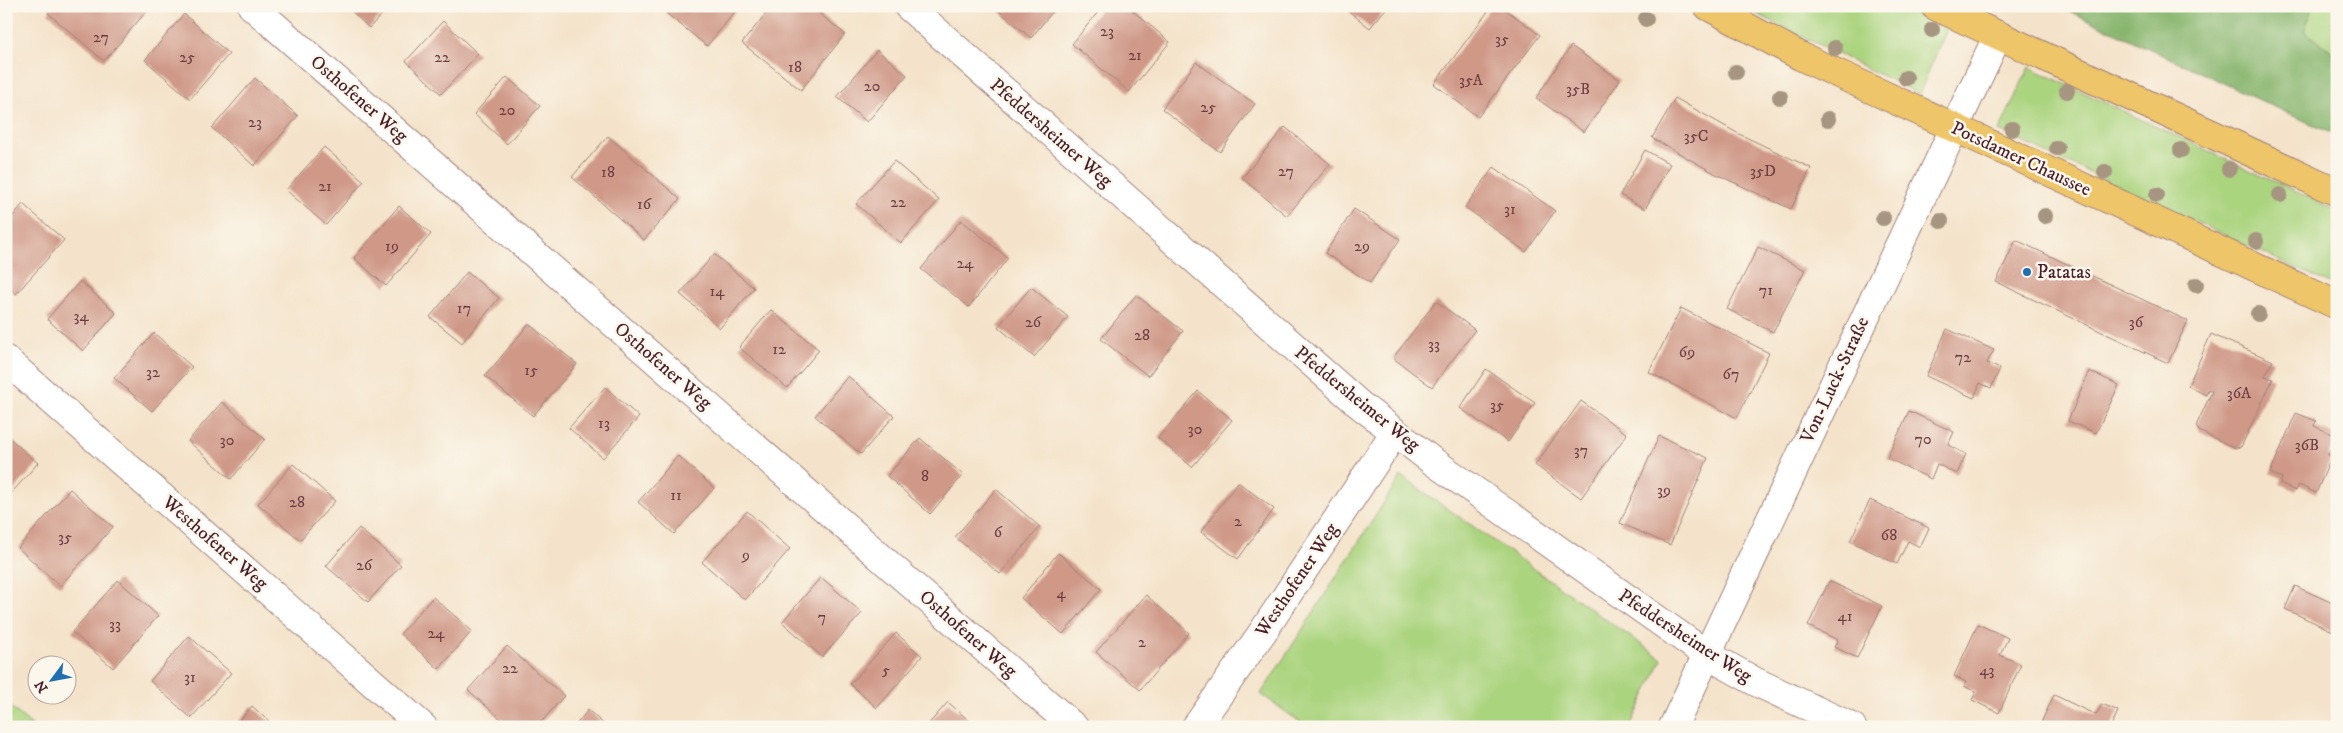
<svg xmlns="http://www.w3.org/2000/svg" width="2343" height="733" font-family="'IM FELL DW Pica',serif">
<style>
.green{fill:#abd47f;stroke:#7a7a55}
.forest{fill:#88b66e;stroke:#696a4c}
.building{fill:#cf9887}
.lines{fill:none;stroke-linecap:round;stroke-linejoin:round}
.minor-casing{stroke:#9f817a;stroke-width:30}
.primary-casing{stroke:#9f817a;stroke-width:30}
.minor{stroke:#fff;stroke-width:28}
.primary{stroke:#eec569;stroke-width:28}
.tree{fill:#a69580}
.poi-dot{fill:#1f6fb2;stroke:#fbf7ec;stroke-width:2}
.labels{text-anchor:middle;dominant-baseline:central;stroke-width:5;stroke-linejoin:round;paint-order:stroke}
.number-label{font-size:16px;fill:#6b3d42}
.street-label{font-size:19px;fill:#4a1f2b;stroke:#fbf7ec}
.poi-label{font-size:19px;fill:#4a1f2b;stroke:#fbf7ec;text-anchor:start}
</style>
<rect width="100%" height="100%" fill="#fbf7ec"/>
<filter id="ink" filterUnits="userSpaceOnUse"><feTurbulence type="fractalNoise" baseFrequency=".02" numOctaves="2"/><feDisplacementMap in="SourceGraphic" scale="10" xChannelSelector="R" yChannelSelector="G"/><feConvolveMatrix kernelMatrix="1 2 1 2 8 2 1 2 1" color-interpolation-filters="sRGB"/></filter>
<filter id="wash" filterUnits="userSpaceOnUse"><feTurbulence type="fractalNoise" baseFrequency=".0096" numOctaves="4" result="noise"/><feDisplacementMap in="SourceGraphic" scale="20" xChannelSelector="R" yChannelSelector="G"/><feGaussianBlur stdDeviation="1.12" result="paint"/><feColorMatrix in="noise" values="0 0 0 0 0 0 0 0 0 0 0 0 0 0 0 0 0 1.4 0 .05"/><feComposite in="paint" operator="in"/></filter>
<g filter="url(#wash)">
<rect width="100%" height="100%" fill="#f4e3ca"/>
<path class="green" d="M1741,6H1898L1947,29L1919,94Z
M2314,6H2337V55L2304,31Z
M2029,67L2337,211V287L1999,131Z
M1401,476L1662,659L1630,727H1307L1261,694Z
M6,703L34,727H6Z"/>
<path class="forest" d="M2058,6H2314L2304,31L2337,55V136Z"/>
<g id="blocks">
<path class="building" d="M54,6H151L104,61L48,13Z
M346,6H390L369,28Z
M671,6H736L738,8L707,46L666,13Z
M772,6H810L845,34L801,90L742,43Z
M993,6H1057L1031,38Z
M1103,6H1127L1170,42L1129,92L1072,44Z
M1342,6H1388L1370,28Z
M1492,6H1501L1540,35L1478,117L1434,84Z
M184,14L229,54L190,99L145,60Z
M443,21L478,54L441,94L406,61Z
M1571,46L1620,80L1584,132L1536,98Z
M877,50L907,75L867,122L837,97Z
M1196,62L1255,104L1220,152L1162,109Z
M507,77L540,106L507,144L474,114Z
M255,78L298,116L254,166L212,128Z
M1675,98L1739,134L1811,168L1791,209L1716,174L1652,138Z
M1285,127L1330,164L1287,216L1242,178Z
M608,136L680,199L644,240L572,177Z
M324,147L364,181L326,225L286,190Z
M1645,150L1670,164L1645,209L1620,195Z
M894,161L939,200L901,243L856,204Z
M1494,167L1555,211L1526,252L1465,207Z
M23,204L64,240L16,294L6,285V224Z
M399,206L431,234L386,286L354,258Z
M1354,209L1400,239L1370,283L1325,253Z
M961,220L1008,258L969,307L921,269Z
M2016,240L2188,321L2168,363L1996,282Z
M1758,247L1805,270L1773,332L1727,309Z
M714,254L754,288L720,328L680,294Z
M467,272L499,298L462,343L430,317Z
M80,281L116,313L83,351L47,319Z
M1031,287L1068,317L1034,357L998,327Z
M1136,295L1183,331L1148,376L1101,339Z
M1436,301L1475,330L1432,387L1393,358Z
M1681,308L1769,353L1737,418L1649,372Z
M771,310L819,350L787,388L739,347Z
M529,324L577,364L533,416L485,376Z
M1947,329L1994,350L1987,363L2000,369L1991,388L1980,383L1974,398L1926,376Z
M154,333L192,367L152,411L114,378Z
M2211,334L2273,361L2265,376L2273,379L2241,447L2235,448L2199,431L2196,426L2212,391L2208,389L2206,395L2188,386Z
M1486,369L1535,403L1508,442L1460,408Z
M2089,371L2119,385L2096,433L2068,421Z
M848,376L894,416L861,454L815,416Z
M605,387L639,417L603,458L569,428Z
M1198,391L1232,420L1192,467L1158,438Z
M1581,401L1627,434L1581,498L1535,465Z
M222,402L265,439L231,479L188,441Z
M1909,411L1954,432L1948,445L1966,454L1957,474L1937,464L1931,479L1887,458Z
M2296,413L2316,421L2314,426L2337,436L2328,455L2332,456L2316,493L2299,485L2296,491L2280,484L2282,478L2270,473Z
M6,435L38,463L6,499Z
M1659,436L1708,458L1670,545L1620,523Z
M920,438L963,475L930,514L887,476Z
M678,456L714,488L674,534L638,502Z
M293,464L335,501L300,540L258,504Z
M1238,482L1274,509L1238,559L1201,532Z
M70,489L113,527L60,586L18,548Z
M996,489L1040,527L1000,574L955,537Z
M1870,500L1929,528L1920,547L1908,541L1897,564L1850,541Z
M747,511L790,549L745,600L702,562Z
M359,528L401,565L368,602L326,566Z
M1058,553L1101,589L1063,634L1021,598Z
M821,577L862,613L822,657L782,622Z
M118,580L158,616L113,668L72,632Z
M1829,581L1882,606L1857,658L1834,647L1838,640L1808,626Z
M2295,586L2337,605V633L2285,609Z
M1146,595L1189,633L1140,690L1096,652Z
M433,597L472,631L439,669L400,634Z
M1978,624L2008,638L2000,655L2021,664L1999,713L1972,700L1976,692L1964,686L1966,682L1954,676Z
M896,633L922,656L877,708L850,684Z
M189,636L231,673L191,718L150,681Z
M507,646L564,696L537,727H510L468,690Z
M2054,695L2096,715L2102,704L2118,711L2111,727H2039Z
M948,702L976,727H926Z
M252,706L275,727H234Z
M588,710L607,727H574Z"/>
</g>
</g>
<g filter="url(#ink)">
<use href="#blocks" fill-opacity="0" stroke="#9f817a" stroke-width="1"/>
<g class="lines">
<defs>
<path id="minor" d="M252,6L1074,727
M908,6L1360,405L1431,460L1706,654L1756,682L1852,727
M6,360L423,727
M1196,727L1262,633L1395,432
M1673,727L1998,35"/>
<path id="primary" d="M1708,6L1800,56L2337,305
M1935,6L2337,192"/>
</defs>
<use href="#minor" class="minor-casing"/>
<use href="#primary" class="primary-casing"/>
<use href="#minor" class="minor"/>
<use href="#primary" class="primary"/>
</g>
<g class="tree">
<circle cx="1646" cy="19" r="8"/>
<circle cx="1932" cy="30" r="8"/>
<circle cx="1835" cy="48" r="8"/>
<circle cx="1736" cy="72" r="8"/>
<circle cx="1906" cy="78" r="8"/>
<circle cx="2067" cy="91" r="8"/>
<circle cx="1780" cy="97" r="8"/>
<circle cx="1828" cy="119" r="8"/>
<circle cx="2012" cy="129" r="8"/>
<circle cx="2057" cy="148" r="8"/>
<circle cx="2181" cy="150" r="8"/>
<circle cx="2229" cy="169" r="8"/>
<circle cx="2105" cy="172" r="8"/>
<circle cx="2157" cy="195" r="8"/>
<circle cx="2280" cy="195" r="8"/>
<circle cx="2045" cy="216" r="8"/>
<circle cx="1883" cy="218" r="8"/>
<circle cx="1941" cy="221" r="8"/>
<circle cx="2256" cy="241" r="8"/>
<circle cx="2196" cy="285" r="8"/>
<circle cx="2258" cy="314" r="8"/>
</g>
</g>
<circle class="poi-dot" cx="2027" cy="272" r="5"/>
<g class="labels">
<g class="number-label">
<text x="1107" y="31">23</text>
<text x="101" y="37">27</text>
<text x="1502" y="39">35</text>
<text x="1135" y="55">21</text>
<text x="187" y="57">25</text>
<text x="442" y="57">22</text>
<text x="795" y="67">18</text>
<text x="1471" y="80">35A</text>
<text x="872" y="86">20</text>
<text x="1578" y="89">35B</text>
<text x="1208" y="107">25</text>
<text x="507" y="110">20</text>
<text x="255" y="122">23</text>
<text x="1696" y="136">35C</text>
<text x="1286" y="171">27</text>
<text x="1763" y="171">35D</text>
<text x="608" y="172">18</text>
<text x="325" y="186">21</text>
<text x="898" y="202">22</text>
<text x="644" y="204">16</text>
<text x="1510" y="209">31</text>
<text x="392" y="246">19</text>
<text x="1362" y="246">29</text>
<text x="965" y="263">24</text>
<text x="1766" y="290">71</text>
<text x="717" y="291">14</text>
<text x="464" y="308">17</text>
<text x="81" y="316">34</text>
<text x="1033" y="322">26</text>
<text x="2136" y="322">36</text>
<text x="1142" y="335">28</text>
<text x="1434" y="344">33</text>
<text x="779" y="349">12</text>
<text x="1687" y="352">69</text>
<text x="1963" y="357">72</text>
<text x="531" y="370">15</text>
<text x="153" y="372">32</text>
<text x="1731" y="374">67</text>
<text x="2239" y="393">36A</text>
<text x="1497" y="405">35</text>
<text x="604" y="423">13</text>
<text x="1195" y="429">30</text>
<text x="1923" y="439">70</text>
<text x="227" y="440">30</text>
<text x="2307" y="445">36B</text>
<text x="1581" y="450">37</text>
<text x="925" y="476">8</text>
<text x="1664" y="490">39</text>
<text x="676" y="495">11</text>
<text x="297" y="502">28</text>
<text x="1238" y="521">2</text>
<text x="998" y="532">6</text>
<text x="1889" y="535">68</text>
<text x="65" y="537">35</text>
<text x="746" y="555">9</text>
<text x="364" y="565">26</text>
<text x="1061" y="593">4</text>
<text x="1845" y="616">41</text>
<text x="822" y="617">7</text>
<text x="115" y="624">33</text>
<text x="436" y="633">24</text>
<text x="1142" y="642">2</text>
<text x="510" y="668">22</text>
<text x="886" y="670">5</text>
<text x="1987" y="670">43</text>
<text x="190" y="677">31</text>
</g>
<g class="street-label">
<text transform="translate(359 99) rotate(41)">Osthofener Weg</text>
<text transform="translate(1051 133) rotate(41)">Pfeddersheimer Weg</text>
<text transform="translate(2021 159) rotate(25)">Potsdamer Chaussee</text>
<text transform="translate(663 366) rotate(41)">Osthofener Weg</text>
<text transform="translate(1835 380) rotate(-65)">Von-Luck-Straße</text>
<text transform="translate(1357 399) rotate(39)">Pfeddersheimer Weg</text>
<text transform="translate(215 543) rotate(41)">Westhofener Weg</text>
<text transform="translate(1297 580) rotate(-56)">Westhofener Weg</text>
<text transform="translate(968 634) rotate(41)">Osthofener Weg</text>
<text transform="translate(1685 636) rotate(33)">Pfeddersheimer Weg</text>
</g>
<g class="poi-label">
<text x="2037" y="272">Patatas</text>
</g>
</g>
<rect width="2343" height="733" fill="none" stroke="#fbf7ec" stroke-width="25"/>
<g transform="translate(52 680) rotate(238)"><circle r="24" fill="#fbf7ec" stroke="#b4a19f"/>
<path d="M0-4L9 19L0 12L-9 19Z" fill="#1f6fb2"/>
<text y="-8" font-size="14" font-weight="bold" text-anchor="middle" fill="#4a1f2b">N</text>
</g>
</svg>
